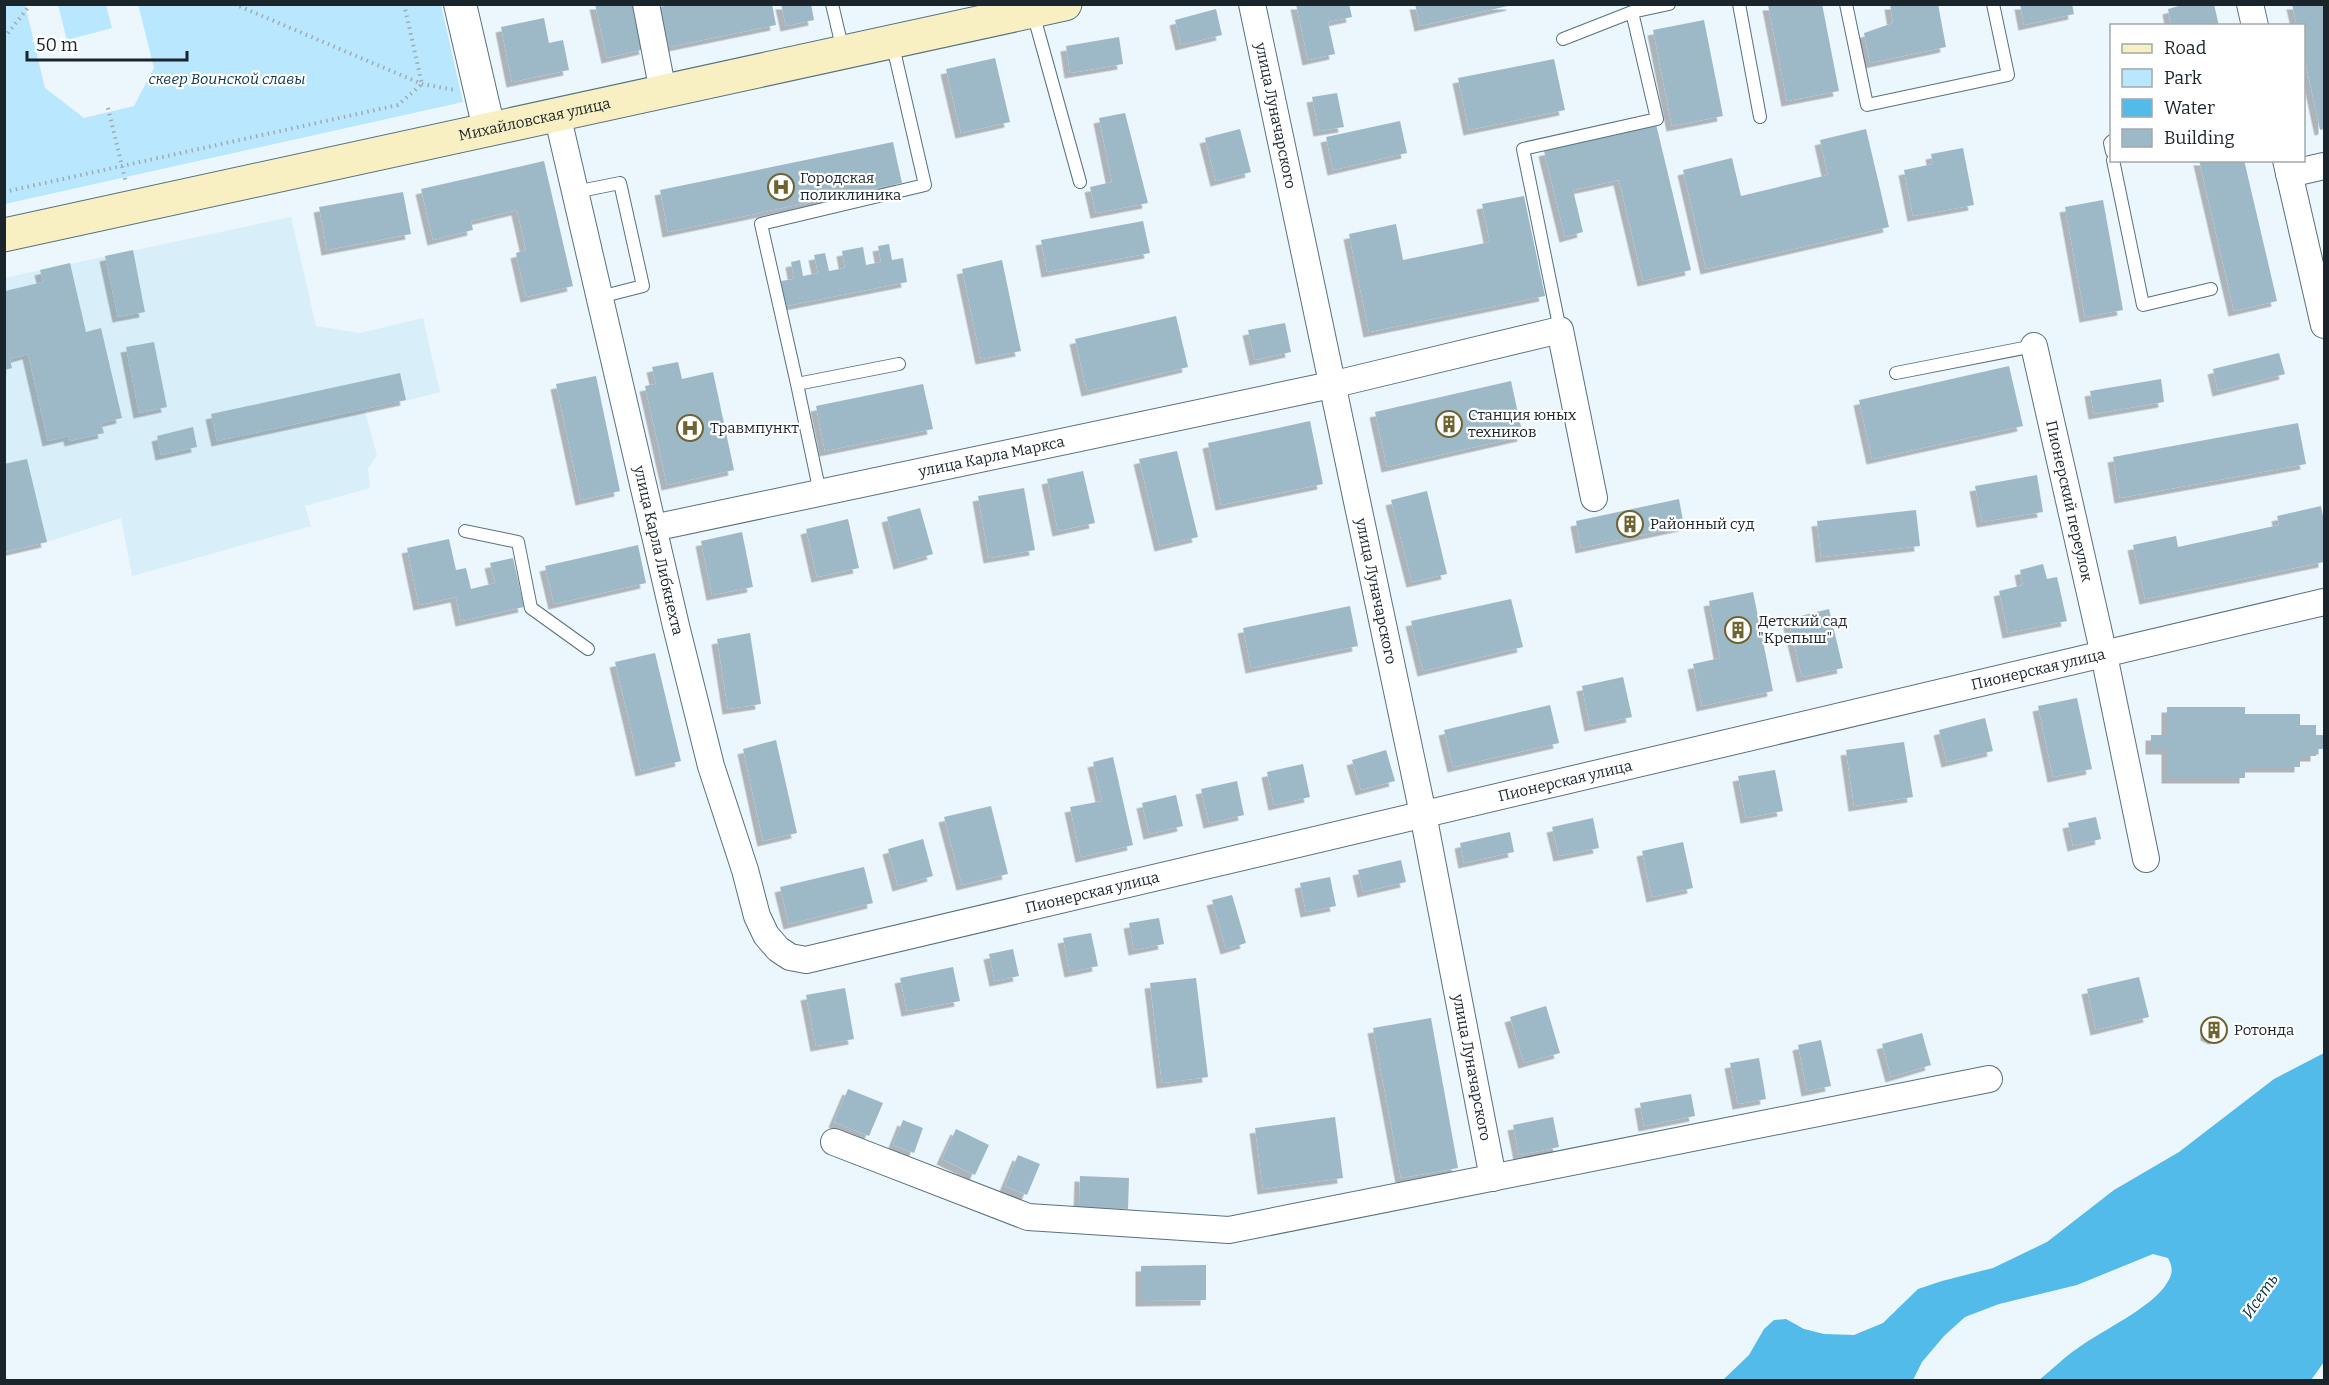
<svg xmlns="http://www.w3.org/2000/svg" width="2329" height="1385" font-family="Bitter,serif">
<style>
.built{fill:#d8effa}
.green{fill:#b9e7fe}
.water{fill:#52bbe9}
.building{fill:#9db9c8;filter:url(#shadow)}
.lines{fill:none;stroke-linecap:round;stroke-linejoin:round}
.service-casing{stroke:#57727f;stroke-width:14}
.minor-casing{stroke:#57727f;stroke-width:28}
.tertiary-casing{stroke:#57727f;stroke-width:34}
.secondary-casing{stroke:#57727f;stroke-width:35}
.path{stroke:#a0abb1;stroke-width:4;stroke-dasharray:1.5 4.5;stroke-linecap:butt}
.service{stroke:#fff;stroke-width:12}
.minor{stroke:#fff;stroke-width:26}
.tertiary{stroke:#fff;stroke-width:32}
.secondary{stroke:#f8efc3;stroke-width:33}
.labels{text-anchor:middle;dominant-baseline:central;stroke-width:4.5;stroke-linejoin:round;paint-order:stroke}
.park-label{font-size:15px;font-style:italic;fill:#0a394c;stroke:#fff}
.street-label{font-size:15px;fill:#1a252b;stroke:#fff}
.poi-label{font-size:15px;fill:#1a252b;stroke:#fff;text-anchor:start}
.water-label{font-size:16px;font-style:italic;fill:#003043;stroke:#fff}
</style>
<defs>
<filter id="shadow"><feDropShadow dx="-5.5" dy="5.5" stdDeviation="0" flood-color="#0004"/></filter>
</defs>
<rect width="100%" height="100%" fill="#ebf6fd"/>
<path class="built" d="M291,217L316,326L360,333L423,318L440,392L365,411L377,455L368,469L370,488L305,506L311,526L132,576L121,518L47,542L5,552L4,278Z"/>
<path class="green" d="M138,4L441,5L463,102L5,204V5H25L45,88L84,118L134,106L154,68Z
M58,5H106L112,28L67,40Z"/>
<path class="water" d="M2324,1053V1362L2311,1380H2039C2052,1370 2064,1357 2078,1348C2101,1331 2153,1307 2167,1283C2173,1274 2173,1267 2168,1258L2153,1254L2077,1285L1999,1304L1965,1317L1944,1336L1922,1362L1913,1380H1723L1749,1355L1764,1329L1774,1320L1786,1319L1804,1329L1824,1334L1854,1335L1883,1323L1918,1289L1942,1281L1993,1268L2047,1242L2114,1190L2179,1152L2274,1079Z"/>
<path class="building" d="M595,4H635L645,49L607,58Z
M672,4H772L776,25L669,47L660,7Z
M781,4H811L814,20L786,26Z
M1296,4H1349L1352,17L1328,22L1335,54L1308,60Z
M1415,4H1512V5L1420,26Z
M1822,4L1839,91L1787,101L1768,5Z
M1890,4H1938L1946,47L1870,63L1864,33L1893,23Z
M2020,4H2072L2074,14L2024,25Z
M2186,4H2214L2219,26H2171L2168,9Z
M2292,4H2324V129L2320,130L2304,55V26H2297Z
M1216,9L1222,35L1181,45L1175,20Z
M544,18L549,43L563,40L569,70L512,82L501,27Z
M1704,20L1723,116L1672,126L1653,30Z
M1119,37L1123,64L1070,73L1066,46Z
M995,58L1010,122L961,133L946,69Z
M1554,59L1565,110L1469,130L1458,78Z
M1337,93L1344,127L1319,131L1312,97Z
M1125,113L1148,203L1096,213L1090,187L1112,182L1099,118Z
M1400,121L1407,153L1333,170L1326,137Z
M1656,124L1691,270L1643,281L1619,180L1573,190L1583,232L1565,237L1544,151Z
M1240,129L1251,172L1216,181L1205,138Z
M1866,129L1889,227L1706,269L1683,170L1732,158L1741,196L1828,175L1820,140Z
M893,142L902,183L668,232L660,190Z
M1963,148L1974,205L1913,216L1904,170L1933,164L1931,154Z
M2199,160H2244L2277,301L2234,311Z
M544,161L573,286L526,297L516,253L526,250L517,210L471,221L473,230L433,240L421,189Z
M403,192L411,234L327,250L319,207Z
M1524,196L1545,296L1369,332L1349,234L1396,224L1403,260L1490,242L1482,204Z
M2103,200L2123,310L2085,317L2065,207Z
M1143,221L1150,253L1047,272L1041,240Z
M889,244L892,260L903,258L907,282L786,306L781,281L794,279L791,262L800,260L803,276L818,273L814,255L825,253L829,271L845,268L842,251L863,247L866,265L881,262L878,246Z
M133,250L145,312L118,317L105,256Z
M1002,260L1021,351L981,359L962,269Z
M70,263L86,332L101,328L122,418L101,423L104,433L70,441L69,436L48,441L28,354L10,359L12,368L5,370V291L43,282L40,270Z
M1176,316L1188,367L1087,391L1075,339Z
M1285,323L1291,352L1255,360L1248,330Z
M154,342L167,407L139,413L126,347Z
M2279,353L2285,374L2218,391L2213,369Z
M678,362L682,379L713,372L734,470L667,485L645,386L656,384L652,367Z
M2009,366L2023,426L1872,459L1859,400Z
M400,373L406,400L217,441L211,414Z
M596,376L620,491L581,500L556,384Z
M2161,379L2164,402L2094,414L2090,391Z
M1511,381L1523,436L1387,467L1375,412Z
M923,384L933,429L825,451L816,406Z
M1310,421L1323,484L1221,505L1208,443Z
M2298,423L2306,464L2120,498L2113,457Z
M193,427L197,447L161,455L157,436Z
M1177,451L1198,537L1160,546L1139,459Z
M27,459L47,542L4,552V464Z
M1083,471L1095,523L1058,531L1047,479Z
M2037,475L2043,512L1982,522L1975,486Z
M1024,488L1035,550L989,558L978,496Z
M1427,491L1447,574L1412,582L1391,500Z
M1679,499L1684,526L1581,548L1576,521Z
M2321,506L2324,521V562L2145,599L2133,545L2176,536L2178,547L2279,525L2277,516Z
M920,508L933,554L899,564L887,517Z
M1916,510L1920,546L1821,557L1817,521Z
M848,519L859,568L817,577L806,529Z
M742,532L753,587L712,595L701,541Z
M449,539L456,570L466,568L471,589L495,583L490,563L513,558L524,607L461,621L456,597L419,605L407,548Z
M638,545L646,583L554,604L545,566Z
M2043,564L2047,579L2057,577L2067,621L2008,633L1999,591L2023,585L2020,570Z
M1753,592L1773,691L1702,706L1693,664L1720,658L1709,601Z
M1511,599L1523,647L1423,671L1411,621Z
M1350,606L1358,646L1251,668L1243,628Z
M1829,609L1843,668L1802,677L1788,619Z
M750,633L761,704L728,709L717,639Z
M655,653L681,761L641,771L615,662Z
M1623,677L1632,717L1590,726L1582,686Z
M2077,698L2092,769L2053,777L2038,706Z
M1550,705L1559,743L1453,767L1444,730Z
M2167,707H2245V714H2300V725H2316V735H2324V749H2316V756H2300V767H2245V778H2167V749H2151V735H2167Z
M1985,718L1993,751L1947,762L1939,730Z
M776,740L797,833L763,841L743,749Z
M1904,742L1913,797L1854,806L1846,750Z
M1386,750L1395,781L1361,790L1352,760Z
M1113,757L1133,845L1081,857L1070,807L1102,801L1093,762Z
M1303,764L1310,797L1274,805L1267,772Z
M1775,770L1783,811L1746,818L1738,776Z
M1237,781L1244,815L1209,823L1201,789Z
M1176,795L1183,826L1149,834L1142,803Z
M991,806L1008,874L962,885L944,817Z
M2096,817L2101,839L2073,846L2068,823Z
M1593,818L1599,848L1559,856L1552,827Z
M1510,832L1514,852L1464,863L1460,843Z
M923,839L933,876L898,886L888,849Z
M1683,842L1693,888L1652,897L1642,851Z
M1401,860L1406,882L1363,892L1358,870Z
M864,867L873,903L789,924L780,887Z
M1330,877L1336,906L1306,912L1300,883Z
M1232,895L1246,943L1226,949L1212,900Z
M1159,918L1164,944L1134,950L1129,923Z
M1091,933L1098,966L1070,972L1063,938Z
M1013,949L1019,976L995,981L989,954Z
M953,967L960,1001L907,1011L900,978Z
M2139,977L2149,1017L2096,1030L2087,989Z
M1196,978L1208,1077L1162,1083L1150,983Z
M845,988L854,1039L816,1046L806,995Z
M1546,1006L1560,1053L1524,1063L1510,1017Z
M1431,1018L1458,1168L1401,1178L1373,1028Z
M2214,1021L2222,1026V1035L2214,1039L2206,1035V1026Z
M1922,1033L1931,1065L1891,1077L1882,1044Z
M1821,1040L1831,1086L1807,1091L1798,1045Z
M1759,1058L1766,1099L1738,1104L1730,1063Z
M848,1089L883,1103L869,1136L834,1122Z
M1691,1094L1695,1116L1644,1126L1640,1103Z
M1335,1117L1343,1178L1263,1189L1255,1128Z
M1553,1117L1559,1147L1519,1155L1513,1125Z
M903,1120L923,1128L914,1153L893,1145Z
M956,1129L989,1145L975,1175L942,1159Z
M1018,1155L1040,1164L1027,1195L1005,1186Z
M1080,1176L1129,1178L1128,1209L1079,1207Z
M1206,1265V1300L1141,1301V1266Z"/>
<g class="lines">
<defs>
<path id="service" d="M832,4L843,51
M1739,4L1760,117
M1846,4L1867,105L2008,75L1993,4
M1033,13L1080,182
M1563,39L1632,12L1669,4
M2112,141L2110,143L2112,152
M2113,160L2143,305L2211,289
M575,192L620,183L643,286L600,297
M1560,330L1523,149L1657,119L1632,12
M1896,373L2034,346
M797,384L761,224L925,185L892,42
M820,493L797,384L899,364
M465,531L518,542L531,608L588,649"/>
<g id="minor">
<path d="M646,4L663,92"/>
<path id="s1" d="M1252,4L1423,814L1493,1178"/>
<path d="M2250,4L2255,26"/>
<path id="s2" d="M557,114L676,626L711,766L745,870L757,916L766,935L778,949L790,957L806,960L2324,602"/>
<path d="M2286,160L2324,325"/>
<path d="M2289,174L2324,166"/>
<path id="s3" d="M2034,346L2104,655L2146,859"/>
<path id="s4" d="M653,528L1331,385L1560,330L1594,498"/>
<path d="M834,1142L1028,1217L1229,1230L1989,1079"/>
</g>
<path id="tertiary" d="M460,4L489,129"/>
<g id="secondary">
<path id="s5" d="M4,235L1065,4"/>
</g>
</defs>
<use href="#service" class="service-casing"/>
<use href="#minor" class="minor-casing"/>
<use href="#tertiary" class="tertiary-casing"/>
<use href="#secondary" class="secondary-casing"/>
<path class="path" d="M234,4L422,84L455,90
M4,38L30,5
M108,108L126,183
M4,192L398,105L422,84L404,4"/>
<use href="#service" class="service"/>
<use href="#minor" class="minor"/>
<use href="#tertiary" class="tertiary"/>
<use href="#secondary" class="secondary"/>
</g>
<defs>
<symbol id="hospital-ring" viewBox="-11 -11 22 22"><circle r="9.5" fill="#fff" stroke="#6f6330" stroke-width="1.5"/><path d="M-5-5h3v3.5h4V-5h3V5h-3V1.5h-4V5h-3Z" fill="#6f6330"/></symbol>
<symbol id="building-ring" viewBox="-11 -11 22 22"><circle r="9.5" fill="#fff" stroke="#6f6330" stroke-width="1.5"/><path d="M-4-6H4V6H1V3H-1V6H-4ZM-2.5-4.3h1.7v1.8h-1.7ZM.8-4.3h1.7v1.8H.8ZM-2.5-1h1.7V.8h-1.7ZM.8-1h1.7V.8H.8Z" fill="#6f6330"/></symbol>
</defs>
<g fill-rule="evenodd">
<use href="#hospital-ring" x="766" y="172" width="30" height="30"/>
<use href="#building-ring" x="1434" y="409" width="30" height="30"/>
<use href="#hospital-ring" x="675" y="413" width="30" height="30"/>
<use href="#building-ring" x="1615" y="509" width="30" height="30"/>
<use href="#building-ring" x="1723" y="615" width="30" height="30"/>
<use href="#building-ring" x="2199" y="1015" width="30" height="30"/>
</g>
<g class="labels">
<g class="park-label">
<text x="227" y="79">сквер Воинской славы</text>
</g>
<g class="street-label">
<text stroke="none"><textPath href="#s1" startOffset="114">улица Луначарского</textPath></text>
<text stroke="none"><textPath href="#s5" startOffset="543">Михайловская улица</textPath></text>
<text stroke="none"><textPath href="#s4" startOffset="346">улица Карла Маркса</textPath></text>
<text stroke="none"><textPath href="#s3" startOffset="159">Пионерский переулок</textPath></text>
<text stroke="none"><textPath href="#s2" startOffset="448">улица Карла Либкнехта</textPath></text>
<text stroke="none"><textPath href="#s1" startOffset="600">улица Луначарского</textPath></text>
<text stroke="none"><textPath href="#s2" startOffset="2163">Пионерская улица</textPath></text>
<text stroke="none"><textPath href="#s2" startOffset="1677">Пионерская улица</textPath></text>
<text stroke="none"><textPath href="#s2" startOffset="1191">Пионерская улица</textPath></text>
<text stroke="none"><textPath href="#s1" startOffset="1086">улица Луначарского</textPath></text>
</g>
<g class="poi-label">
<text x="800" y="178">Городская<tspan x="800" dy="17">поликлиника</tspan></text>
<text x="1468" y="415">Станция юных<tspan x="1468" dy="17">техников</tspan></text>
<text x="710" y="428">Травмпункт</text>
<text x="1650" y="524">Районный суд</text>
<text x="1758" y="621">Детский сад<tspan x="1758" dy="17">"Крепыш"</tspan></text>
<text x="2234" y="1030">Ротонда</text>
</g>
<g class="water-label">
<text transform="translate(2260 1296) rotate(-55)">Исеть</text>
</g>
</g>
<rect width="2329" height="1385" fill="none" stroke="#1a252b" stroke-width="12"/>
<rect x="2110" y="24" width="195" height="138" fill="#ffffff" stroke="#a3a8aa" stroke-width="1.5"/>
<rect x="2122" y="44" width="30" height="9" fill="#f8efc3" stroke="#a3a8aa" stroke-width="1.5"/>
<text x="2164" y="54" font-size="18" fill="#1a252b">Road</text>
<rect x="2122" y="69" width="30" height="18" fill="#b9e7fe" stroke="#a3a8aa" stroke-width="1.5"/>
<text x="2164" y="84" font-size="18" fill="#1a252b">Park</text>
<rect x="2122" y="99" width="30" height="18" fill="#52bbe9" stroke="#a3a8aa" stroke-width="1.5"/>
<text x="2164" y="114" font-size="18" fill="#1a252b">Water</text>
<rect x="2122" y="129" width="30" height="18" fill="#9db9c8" stroke="#a3a8aa" stroke-width="1.5"/>
<text x="2164" y="144" font-size="18" fill="#1a252b">Building</text>
<path d="M27 51v9h160v-9" fill="none" stroke="#1a252b" stroke-width="3"/>
<text x="36" y="51" font-size="18" fill="#1a252b" stroke="#ffffff" stroke-width="4.5" paint-order="stroke">50 m</text>
</svg>
